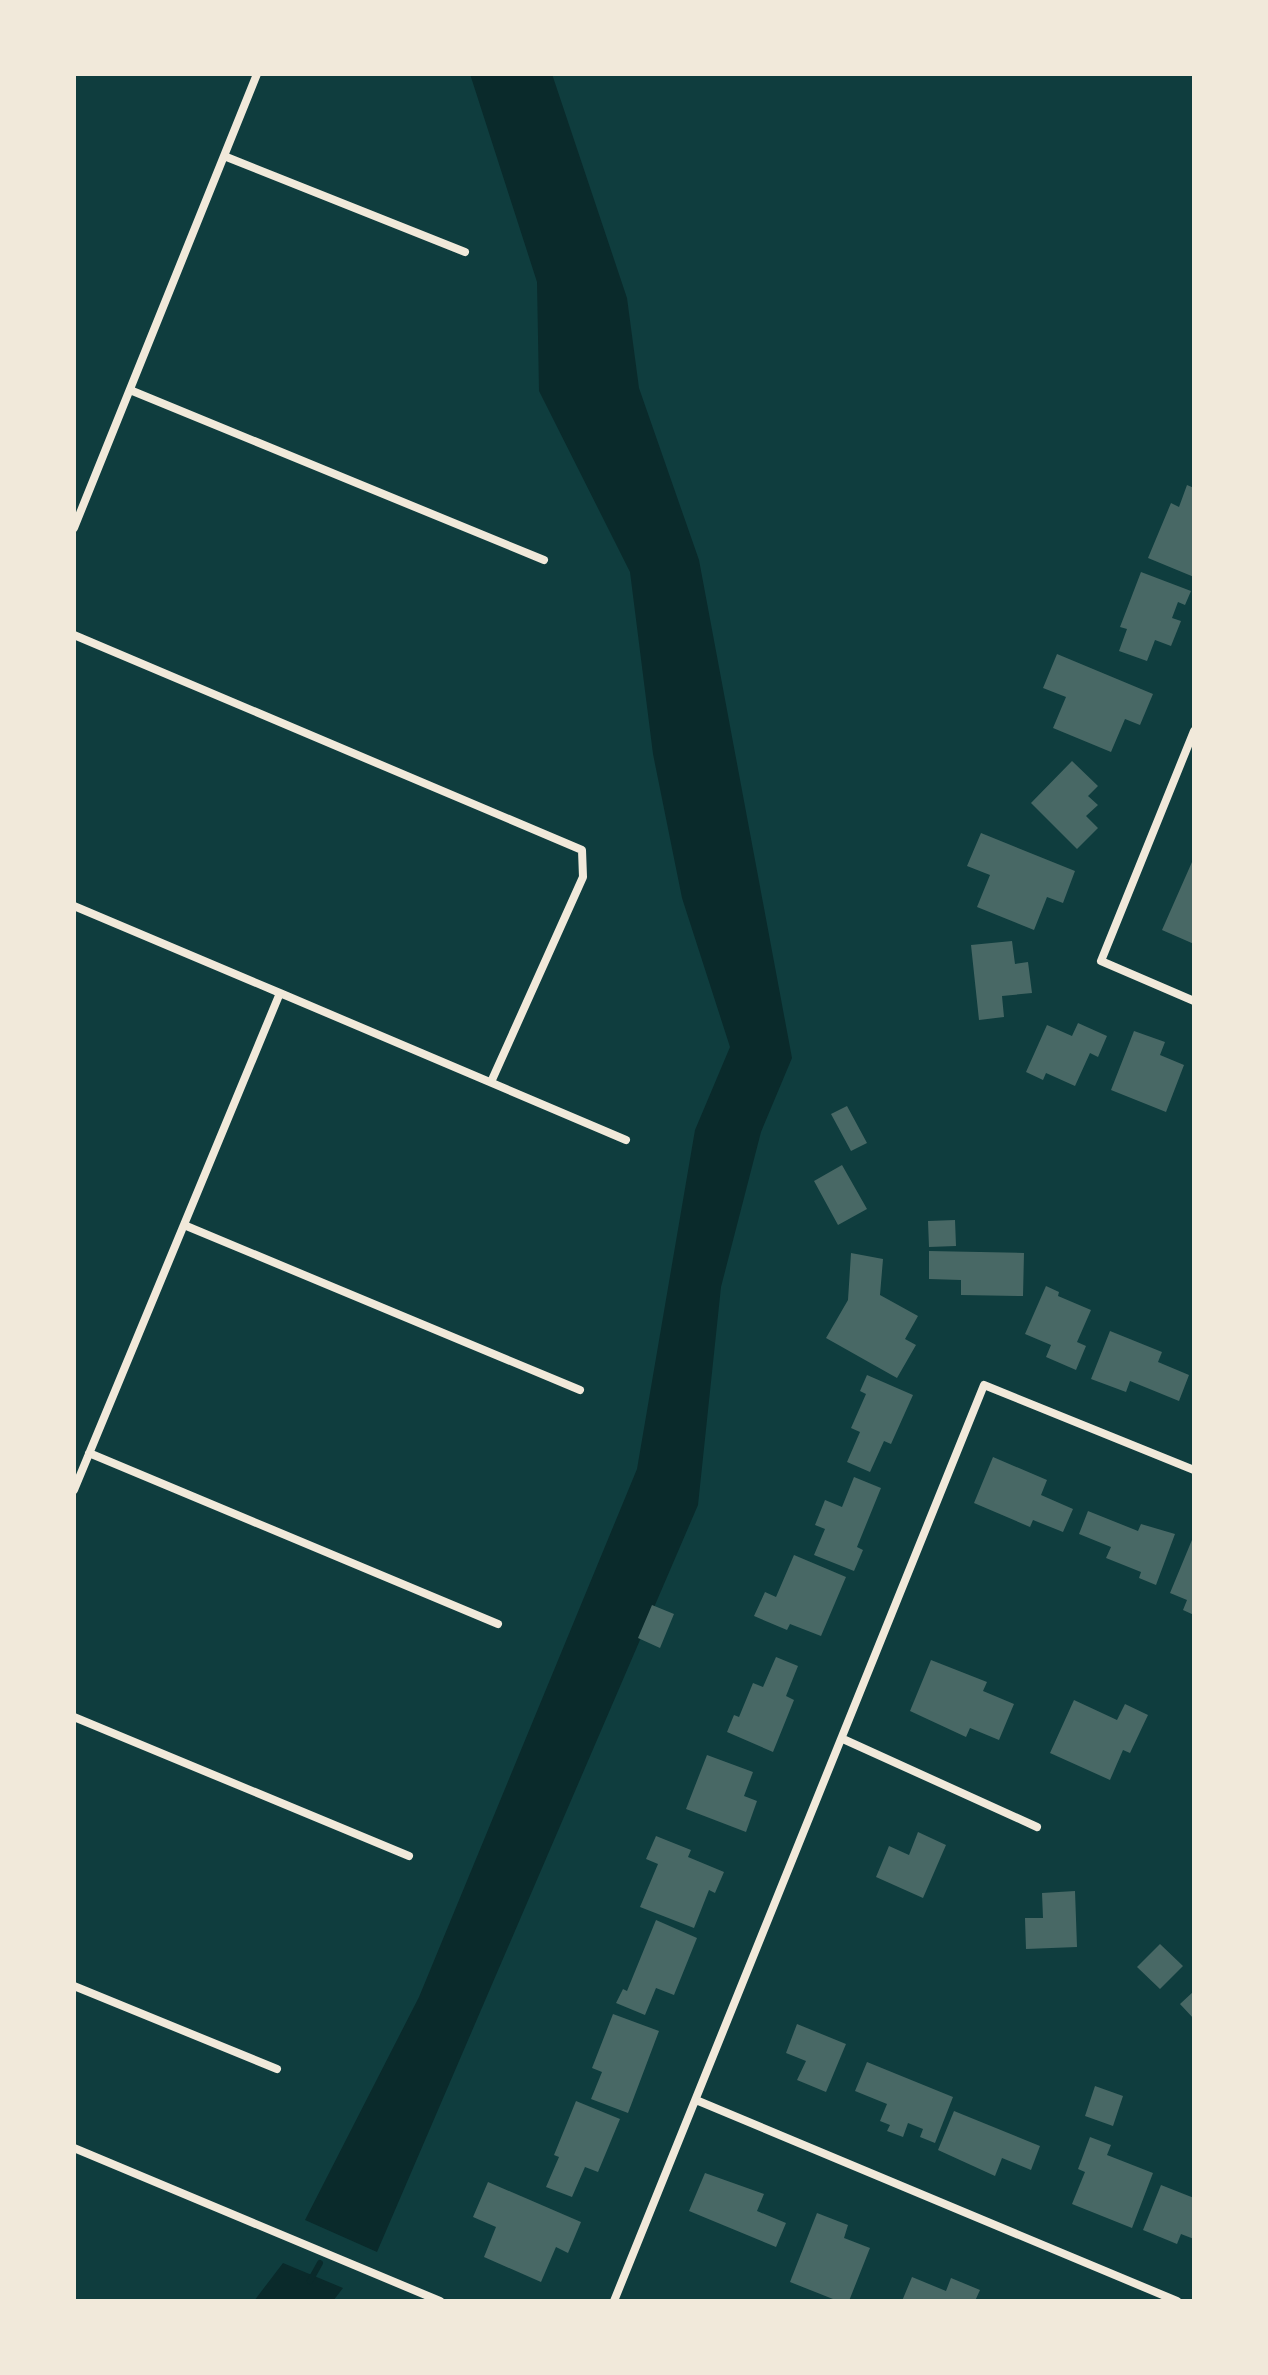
<svg xmlns="http://www.w3.org/2000/svg" width="1268" height="2375" font-family="Rubik,sans-serif">
<style>
.water{fill:#0a2a2b}
.lines{fill:none;stroke-linecap:round;stroke-linejoin:round}
.stream{stroke:#0a2a2b;stroke-width:6}
.building{fill:#486865}
.minor{stroke:#f1e9da;stroke-width:8}
</style>
<rect width="100%" height="100%" fill="#0f3d3e"/>
<path class="water" d="M470,74H552L627,298L639,388L699,560L792,1058L761,1132L721,1287L698,1505L377,2252L305,2220L419,1997L637,1469L695,1130L730,1047L682,898L653,754L630,572L539,391L537,282Z
M283,2263L343,2288L333,2301H254Z"/>
<g class="lines">
<path class="stream" d="M310,2281L320,2263"/>
</g>
<path class="building" d="M1187,485L1194,488V577L1148,558L1171,503L1179,507Z
M1141,572L1191,591L1185,605L1178,602L1172,618L1181,621L1171,646L1155,640L1147,661L1119,651L1127,629L1120,627Z
M1057,654L1153,694L1140,725L1125,719L1111,752L1053,728L1066,697L1043,688Z
M1072,761L1098,786L1088,796L1098,805L1086,816L1098,828L1077,849L1031,803Z
M981,833L1075,871L1063,903L1047,897L1034,930L977,907L990,875L967,866Z
M1192,862L1194,863V944L1162,930Z
M1012,941L1015,964L1028,962L1032,993L1002,996L1004,1017L979,1020L971,945Z
M1078,1023L1107,1036L1098,1057L1090,1053L1075,1086L1046,1073L1043,1080L1026,1072L1047,1025L1072,1036Z
M1134,1031L1165,1042L1160,1055L1184,1065L1166,1112L1111,1090Z
M847,1106L867,1143L851,1151L831,1114Z
M842,1165L867,1209L838,1225L814,1181Z
M955,1220L956,1246L929,1247L928,1221Z
M929,1251L1024,1253L1023,1296L961,1295V1280L929,1279Z
M851,1253L883,1259L880,1295L918,1316L905,1339L916,1345L897,1378L826,1338L848,1300Z
M1046,1286L1059,1292L1058,1296L1091,1310L1077,1342L1086,1346L1076,1370L1046,1357L1051,1345L1025,1334Z
M1110,1331L1162,1352L1158,1362L1189,1375L1179,1401L1130,1381L1126,1392L1091,1379Z
M867,1375L913,1395L891,1444L884,1441L870,1472L847,1462L860,1432L851,1428L866,1394L860,1391Z
M993,1457L1047,1480L1041,1495L1073,1509L1063,1532L1033,1520L1030,1527L974,1503Z
M854,1477L881,1488L857,1547L863,1550L854,1571L814,1555L825,1529L815,1525L825,1500L842,1507Z
M1088,1511L1138,1531L1141,1524L1175,1534L1156,1585L1139,1578L1141,1572L1106,1558L1111,1547L1079,1534Z
M1194,1535V1615L1183,1610L1187,1600L1170,1593Z
M794,1555L846,1577L821,1636L790,1624L787,1630L754,1616L765,1592L776,1597Z
M652,1605L674,1614L660,1648L638,1638Z
M776,1657L798,1666L786,1696L794,1700L773,1752L727,1732L734,1715L739,1717L753,1683L763,1687Z
M931,1660L987,1682L983,1691L1014,1704L999,1740L970,1728L966,1737L910,1711Z
M1074,1700L1117,1720L1125,1704L1148,1715L1130,1753L1123,1750L1110,1780L1050,1753Z
M707,1755L753,1772L744,1796L757,1801L746,1832L686,1809Z
M918,1832L946,1845L923,1898L876,1877L889,1846L909,1855Z
M656,1836L691,1850L688,1857L724,1872L715,1893L709,1890L694,1928L640,1907L658,1864L646,1859Z
M1075,1891L1077,1947L1026,1949L1025,1918H1043L1042,1893Z
M656,1920L697,1938L674,1995L656,1988L645,2015L616,2003L623,1989L627,1991Z
M1160,1944L1183,1966L1160,1989L1137,1967Z
M1194,1991V2019L1180,2004Z
M613,2014L659,2031L628,2113L591,2099L602,2072L592,2068Z
M797,2024L846,2044L826,2092L797,2080L806,2061L786,2053Z
M867,2062L953,2097L935,2143L920,2137L923,2129L908,2123L903,2137L887,2131L890,2125L880,2121L887,2104L855,2091Z
M1095,2086L1123,2096L1113,2126L1085,2116Z
M576,2101L620,2119L598,2172L585,2167L572,2197L546,2187L559,2157L554,2155Z
M954,2111L1040,2146L1031,2170L1002,2158L995,2176L938,2150Z
M1090,2137L1111,2145L1107,2155L1153,2173L1132,2228L1072,2204L1085,2172L1078,2169Z
M705,2173L764,2194L757,2211L786,2223L776,2247L689,2211Z
M488,2182L581,2222L568,2253L556,2247L541,2282L484,2257L496,2227L473,2217Z
M1161,2185L1194,2198V2239L1181,2234L1177,2244L1143,2230Z
M817,2213L848,2225L844,2238L870,2248L849,2301H838L790,2282Z
M912,2277L946,2291L951,2278L980,2290L975,2301H902Z"/>
<g class="lines">
<path class="minor" d="M224,156L465,252
M130,390L544,560
M74,528L257,74
M74,635L582,850L583,877L491,1082
M1194,731L1101,961L1194,1001
M74,906L280,993L74,1490
M280,993L626,1140
M184,1225L580,1390
M89,1453L498,1624
M74,1717L409,1856
M843,1739L1037,1827
M74,1986L277,2069
M696,2100L1177,2301
M74,2148L440,2301
M614,2301L984,1385L1194,1470"/>
</g>
<rect width="1268" height="2375" fill="none" stroke="#f1e9da" stroke-width="152"/>
</svg>
